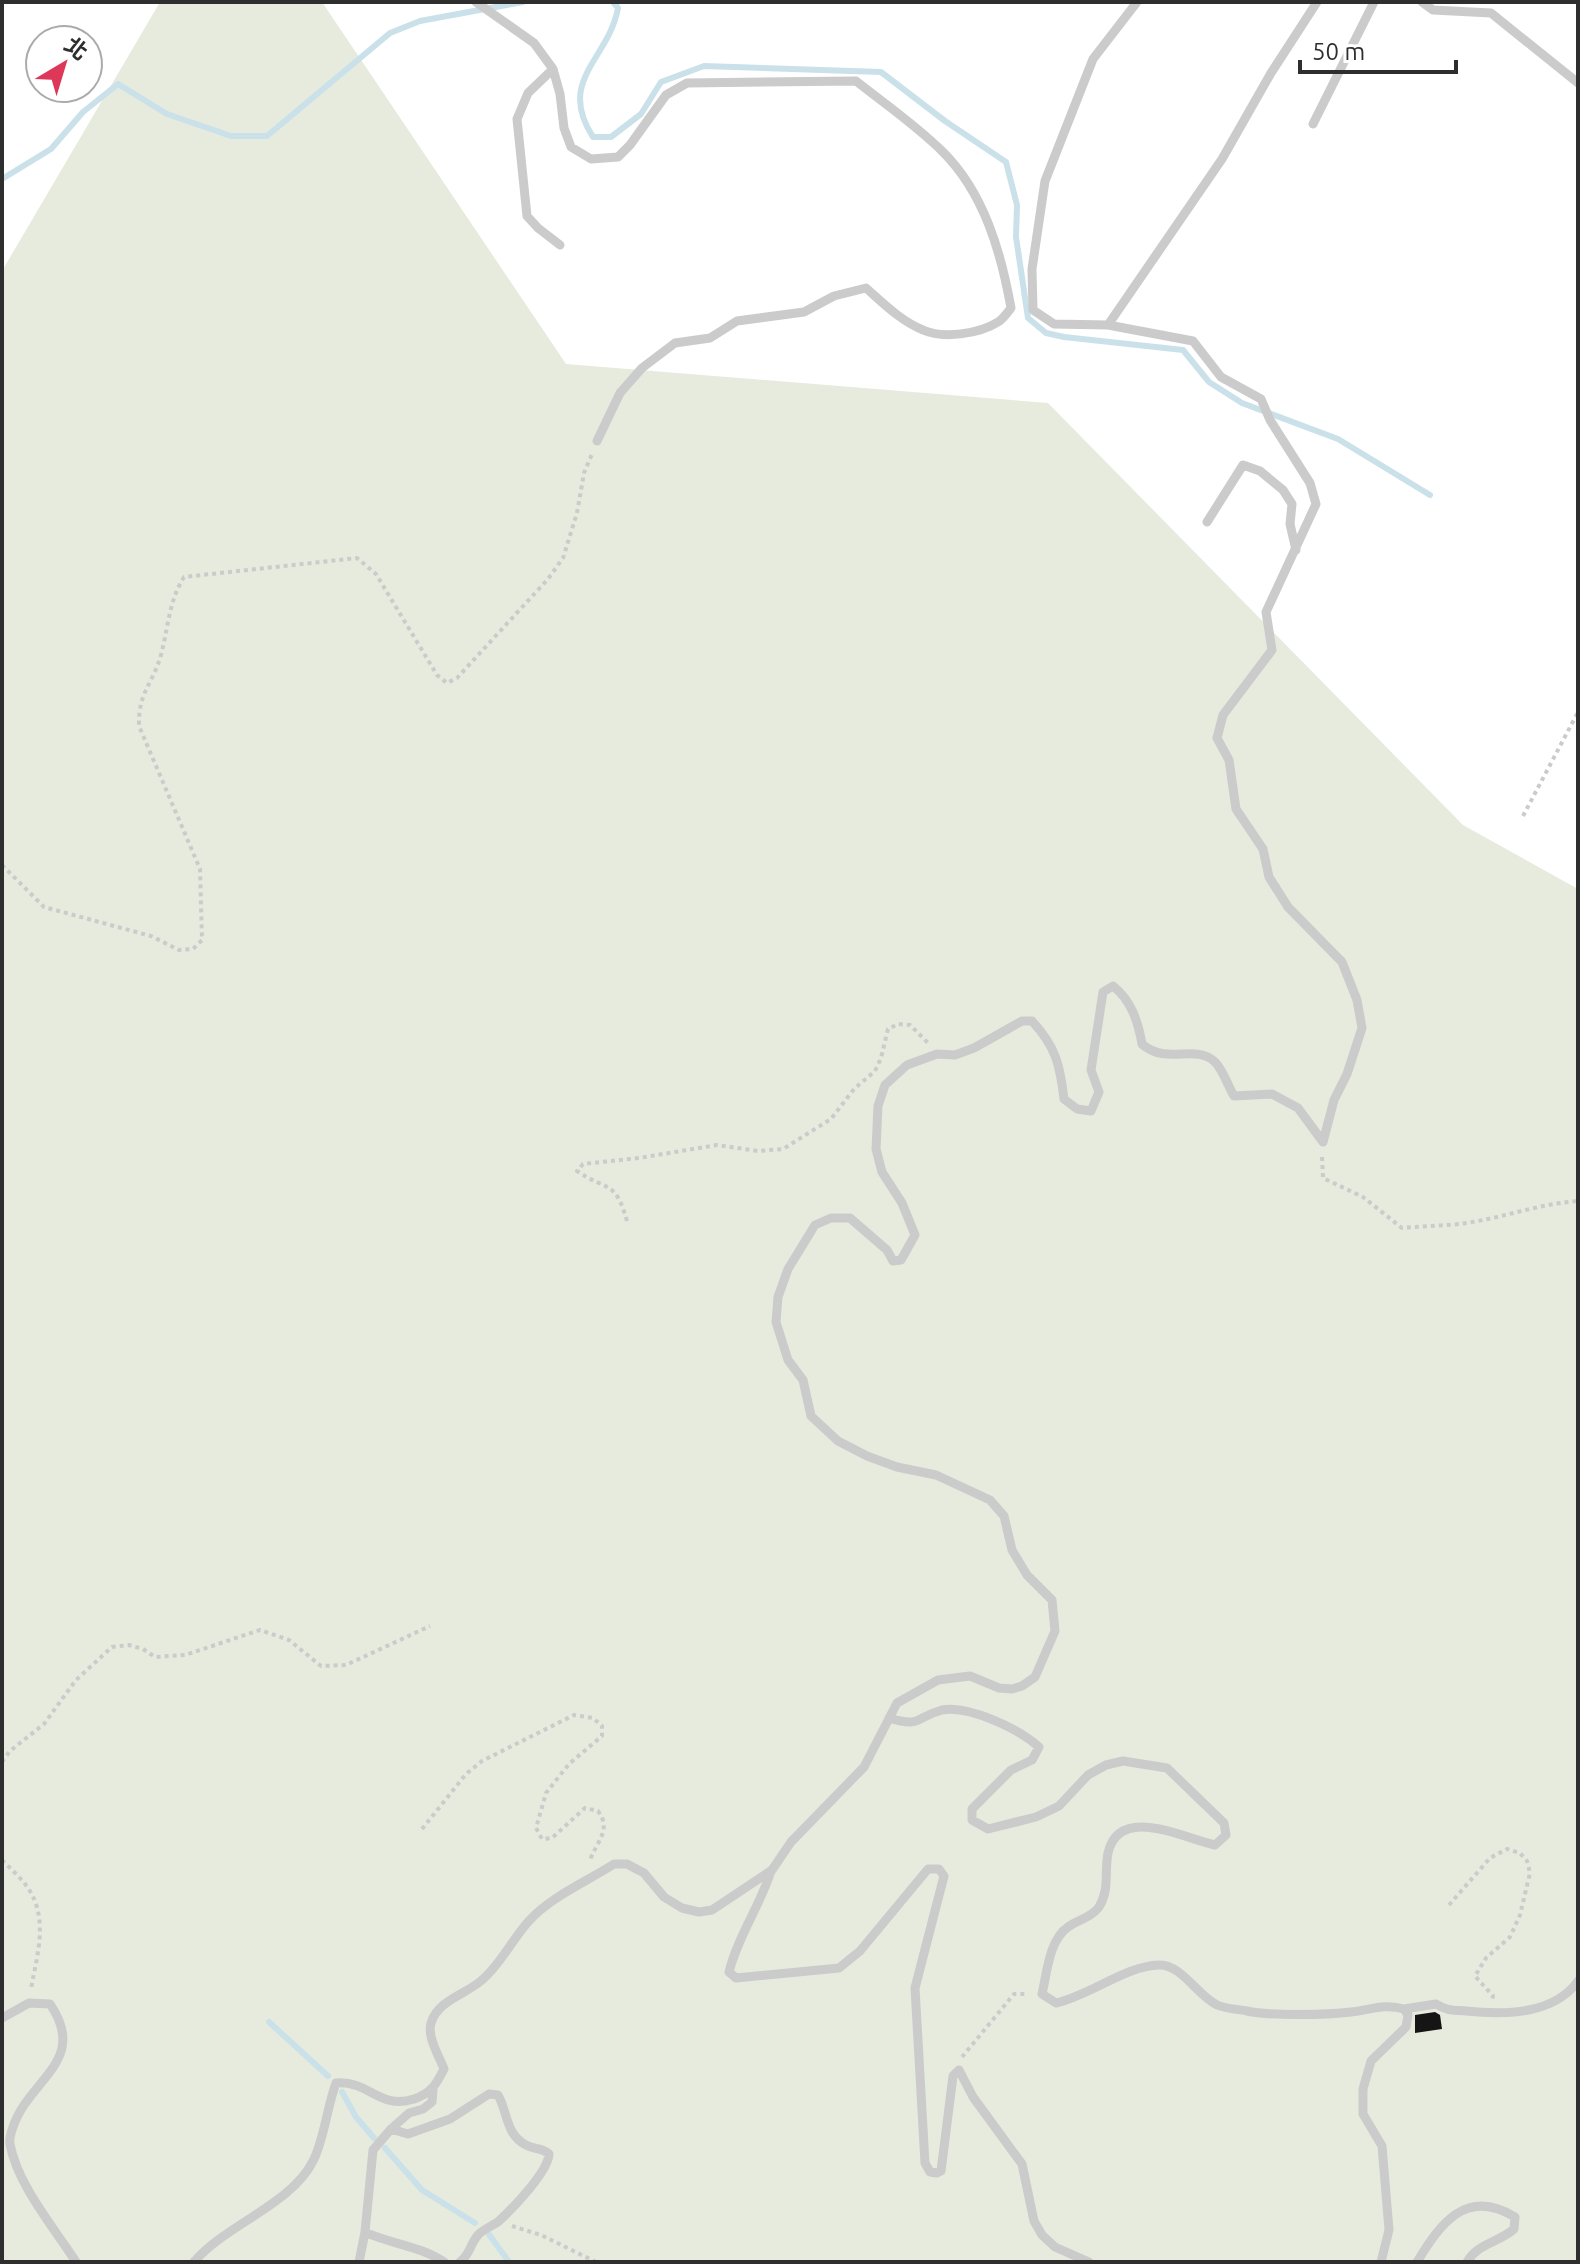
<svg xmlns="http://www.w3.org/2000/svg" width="1580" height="2264" font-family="Ubuntu,'Noto Sans TC',sans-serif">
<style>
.green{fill:#e6ebdd}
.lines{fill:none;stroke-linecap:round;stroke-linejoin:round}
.stream{stroke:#cae1ea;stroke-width:6}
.building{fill:#151515}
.path{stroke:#cbcbcb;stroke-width:4;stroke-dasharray:4 4;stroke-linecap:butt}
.service{stroke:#cbcbcb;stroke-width:9}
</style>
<rect width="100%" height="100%" fill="#fff"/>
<path class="green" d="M160,2H322L566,364L1048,403L1463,825L1578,889V2262H2V271Z"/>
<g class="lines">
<path class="stream" d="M613,2L618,8C609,59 556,80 593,137H611L641,114L661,82L704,66L881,72L945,121L1006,162L1017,205L1016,237L1028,318L1046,333L1064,337L1183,350L1209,382L1242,403L1338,439L1430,495
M2,179L51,149L83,112L118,84L167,114L231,136H267L390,33L420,21L523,2
M269,2022L328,2076
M342,2092L356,2117L374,2138
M385,2148L422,2190L475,2223
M488,2233L509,2262"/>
</g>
<path class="building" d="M1435,2012L1440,2015L1442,2029L1415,2033V2015Z"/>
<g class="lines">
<path class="path" d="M1523,816L1578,712
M2,865L44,907L151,936L179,950L193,949L202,940L200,869L139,726C138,692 153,684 161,655C168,628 169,601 184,577L357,558L376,574L437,675L447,683L457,678L548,579L563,558L577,513L584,473L592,454
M1322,1157L1323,1178L1363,1197L1402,1228C1421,1226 1440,1226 1459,1224C1500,1219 1537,1204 1578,1201
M627,1221C615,1179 608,1192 577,1171L583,1164L639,1158L717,1145L758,1151L783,1149L831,1119L854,1089L875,1071L881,1058L888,1029L898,1024L910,1025L928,1043
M2,1762L10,1751L44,1724L76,1680L112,1647L129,1645L143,1649L155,1657L185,1655L260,1630L289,1640L321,1666L346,1665L430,1626
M422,1829L466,1774L482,1761L574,1715L593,1718L602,1726V1736L569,1764L546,1793L536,1828L542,1839L552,1838L585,1808L598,1811C612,1830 597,1841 590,1860
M2,1860C11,1869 21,1878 28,1888C49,1919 37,1955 31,1989
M1449,1905L1490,1858L1507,1849L1520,1853L1527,1861L1530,1873L1520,1915L1510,1937L1486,1958L1475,1976L1493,1996L1492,2000
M962,2057L1014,1994H1027
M512,2226L541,2235L596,2262"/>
<path class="service" d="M476,2L534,43L553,69L560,94L564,128L571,147L591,159L618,157L630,145L666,95L687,83L856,81C885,104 917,126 943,152C984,193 1001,252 1011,308
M1422,2L1433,10L1491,13L1578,83
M553,69L528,93L517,119L527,216L538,228L560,245
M1313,124L1374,2
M1108,325L1222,159L1271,73L1317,2
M597,441L620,393L642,368L675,343L710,338L737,321L804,312L834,296L866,288C884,304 901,321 923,330C943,339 979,334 998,322C1003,319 1007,313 1011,308
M1207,522L1243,465L1260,471L1283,490L1292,504L1290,524L1296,550
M889,1718C922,1728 915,1717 942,1710C969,1705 1019,1729 1039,1747L1032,1760L1011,1770L972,1809V1820L988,1829L1036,1817L1059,1806L1088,1775L1106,1765L1123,1761L1167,1768L1224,1823L1226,1835L1215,1845C1183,1838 1119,1804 1108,1853C1104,1873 1110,1889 1099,1907C1092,1917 1078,1920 1068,1927C1049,1940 1047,1973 1042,1994L1056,2003C1091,1995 1125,1966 1159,1965C1181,1964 1197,1995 1217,2005C1226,2009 1238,2009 1247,2011C1269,2016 1328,2015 1351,2012C1370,2010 1385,2003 1404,2009L1408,2015L1406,2027L1371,2061L1363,2089V2114L1382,2146L1389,2230L1381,2262
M771,1871C760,1906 738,1936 729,1972L736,1978L839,1968L860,1951L928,1869H939L944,1876L915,1988L925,2163L930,2172L937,2173L941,2171L953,2076L959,2070L973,2097L1022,2164L1034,2221L1042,2235L1055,2247L1089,2262
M1404,2009L1436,2004C1447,2011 1454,2010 1466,2011C1504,2015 1554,2015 1578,1981
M2,2018L29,2003L50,2004C89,2061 29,2079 13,2127C11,2133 9,2138 10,2144C17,2184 54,2228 76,2262
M391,2129L408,2134L450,2119L489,2094L498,2095C508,2112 505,2134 526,2145C535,2150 541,2147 549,2154C548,2172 513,2208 499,2221C493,2226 483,2229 478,2235C470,2244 470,2255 460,2262
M365,2232C390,2244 421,2246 444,2262
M194,2262C225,2225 292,2204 313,2161C324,2140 327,2107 336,2083C369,2080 379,2110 414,2099C431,2093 436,2085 444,2069C439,2056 427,2037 431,2023C438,2000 465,1995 482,1980C500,1965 512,1940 528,1922C550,1897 586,1882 614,1864H627L644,1873L664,1897L682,1908L699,1912L712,1910L772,1870L791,1842L864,1767L897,1703L938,1680L970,1676L999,1688L1012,1689L1022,1686L1035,1677L1055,1631L1052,1600L1027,1575L1012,1550L1004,1516L990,1500L936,1475L897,1467L867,1456L838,1441L811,1416L803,1380L788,1360L776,1322L778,1297L788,1269L815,1225L831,1218H850L887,1250L893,1261L901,1260L915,1235L902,1203L882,1172L876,1149L878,1106L885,1085L907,1065L937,1054L955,1055L974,1048L1022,1021H1032C1056,1047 1060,1065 1064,1099L1077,1109L1091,1111L1099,1092L1091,1070L1103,992L1113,986C1131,1000 1138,1021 1142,1044C1167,1066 1195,1043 1215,1062C1223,1070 1228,1086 1234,1096L1272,1094L1298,1108L1323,1142L1334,1100L1347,1074L1362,1028L1357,1000L1342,962L1288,907L1269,877L1263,849L1236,809L1229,760L1217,738L1223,715L1272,650L1266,612L1316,504L1310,483L1270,420L1261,399L1221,377L1193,341L1108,325L1054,324L1033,310L1032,269L1045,181L1093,59L1137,2
M359,2262L365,2232L373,2150L391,2129L409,2113L423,2109L432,2102L433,2090
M1417,2262C1440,2224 1466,2187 1515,2217L1514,2229C1498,2243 1478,2243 1467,2262"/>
</g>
<rect width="1580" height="2264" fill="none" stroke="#2e2e2e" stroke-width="8"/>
<g transform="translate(64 64) rotate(38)"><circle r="38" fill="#ffffff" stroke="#ababab" stroke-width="2"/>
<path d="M0-6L14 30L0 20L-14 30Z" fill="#dd3858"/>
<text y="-12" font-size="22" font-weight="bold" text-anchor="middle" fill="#2e2e2e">北</text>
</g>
<path d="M1300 60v12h156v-12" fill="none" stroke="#2e2e2e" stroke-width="4"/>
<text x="1312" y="60" font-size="24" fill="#2e2e2e" stroke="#ffffff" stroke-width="6" paint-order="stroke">50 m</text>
</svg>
